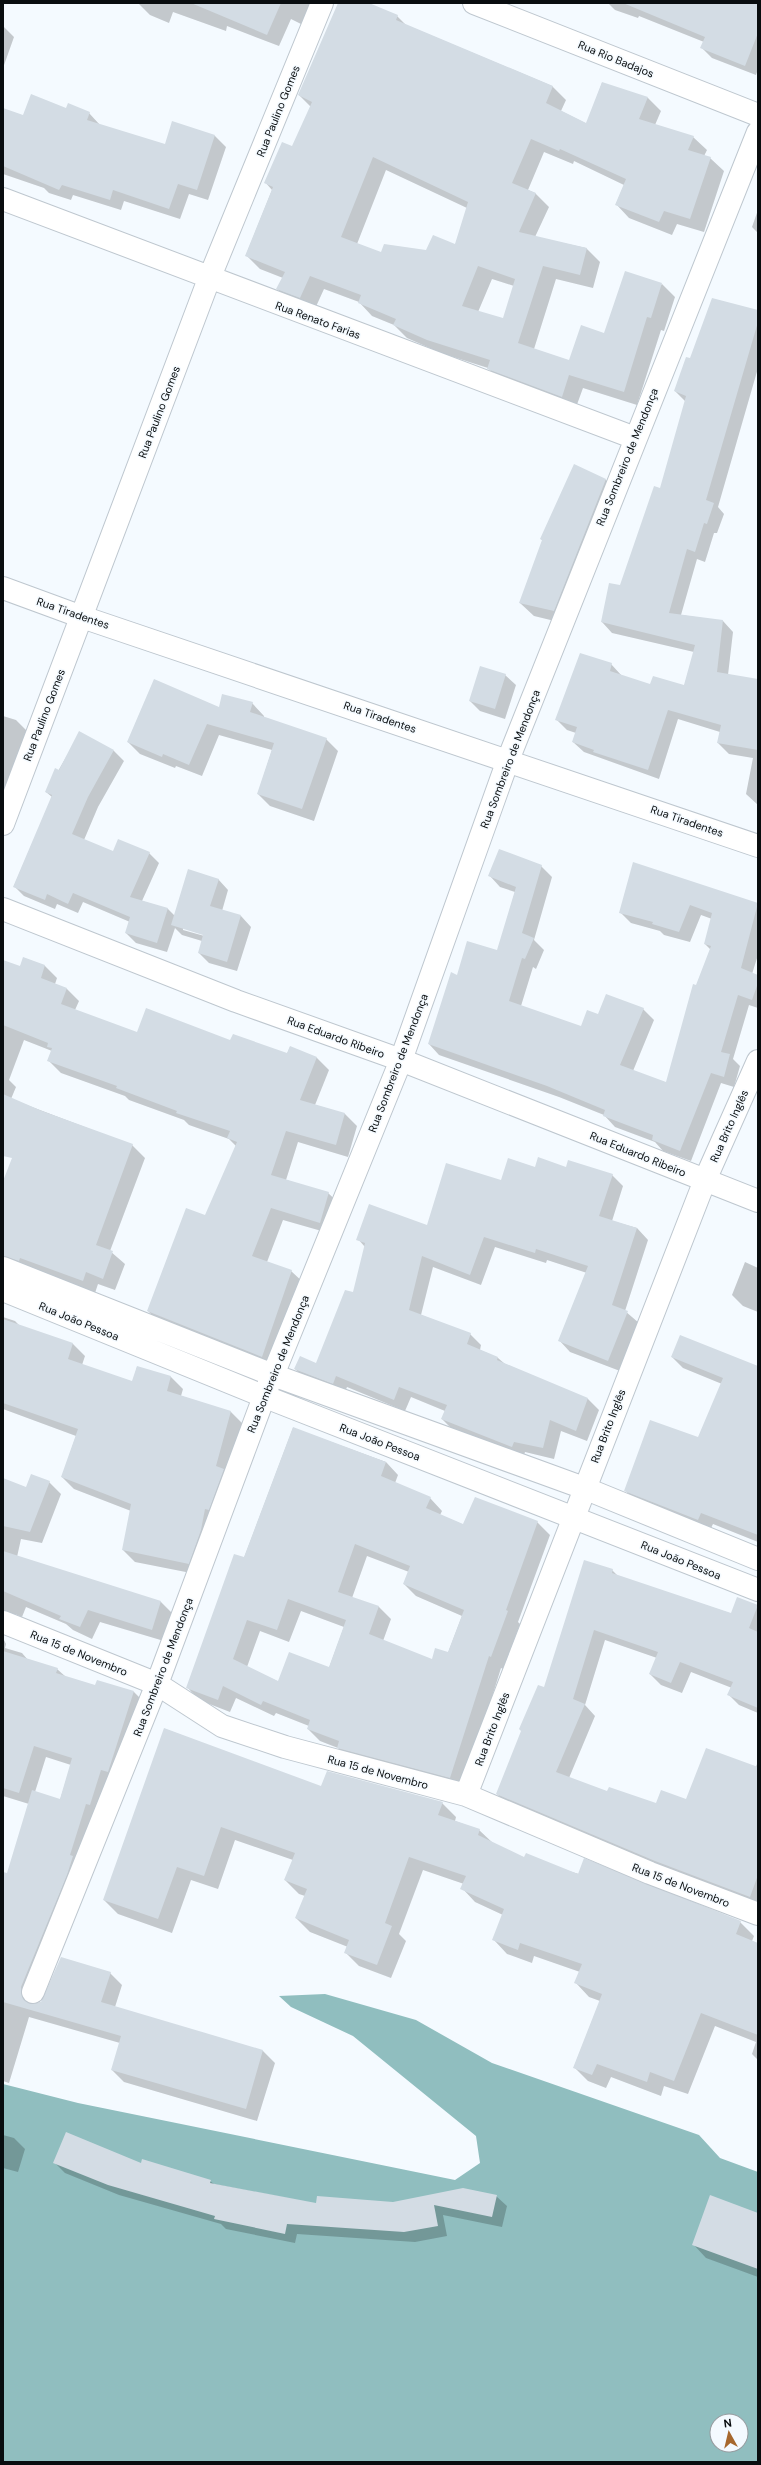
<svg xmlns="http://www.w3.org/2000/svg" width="761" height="2465" font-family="'DM Sans',sans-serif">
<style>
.water{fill:#90bebf;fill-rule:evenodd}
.shadow{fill:#0003;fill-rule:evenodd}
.building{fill:#d3dce4;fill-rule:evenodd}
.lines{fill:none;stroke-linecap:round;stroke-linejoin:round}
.minor-casing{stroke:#bec7cf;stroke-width:24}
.tertiary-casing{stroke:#bec7cf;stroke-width:24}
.minor{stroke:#fff;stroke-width:22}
.tertiary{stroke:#fff;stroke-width:22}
.labels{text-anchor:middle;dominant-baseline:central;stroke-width:3;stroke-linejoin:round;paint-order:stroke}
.street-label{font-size:11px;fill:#090d0f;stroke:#f4faff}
</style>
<rect width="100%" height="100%" fill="#f4faff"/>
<path class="water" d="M325,1994L416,2020L492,2063L699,2135L720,2158L758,2172V2462H3V2084L78,2103L455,2180L480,2163L476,2136L353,2036L291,2007L279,1996ZM717,2421H741V2445H717Z"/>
<path class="shadow" d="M138,3H311L301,24L291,19L279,46L227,26L226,31L173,12L169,23L150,15Z
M339,3H366L397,16L406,25L552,86L566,100L561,111L587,124L602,83L648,98L661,111L655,125L693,137L707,150L704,156L710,158L724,171L704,232L677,224L672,235L629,218L616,204L624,185L574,161L573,164L544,152L528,190L535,193L549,207L535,237L586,248L600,262L593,288L556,279L534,349L569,362L605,335L662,284L675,297L664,331L661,330L637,405L583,388L575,410L502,382L488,368L441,353L407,338L394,325L372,316L359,302L324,289L314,311L291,302L277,289L283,278L260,269L246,255L272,190L265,182L292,148L311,107L299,95ZM386,170L467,208L455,246L427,251L381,253L357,244ZM492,279L514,286L504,320L478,312Z
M608,3H758V69L756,75L712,58L702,48L704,42L639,16L638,18L615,10Z
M3,26L14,37L3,68Z
M3,109L24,116L67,109L89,113L100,125L166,145L173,123L215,136L226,147L208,200L189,194L180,219L124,201L121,210L73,195L71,200L49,193L44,188L3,174Z
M758,210V233L752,227Z
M758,311V368L718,507L724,514L717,533H714L705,562L697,559L681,615L723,621L733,632L728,675L758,680V805L746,794L753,758L729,754L718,743L720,732L678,719L659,779L584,752L573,742L576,733L567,730L557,720L611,664L622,676L650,685L684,687L694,652L612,633L602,622L621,586L661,489L686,402L675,391L691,360Z
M575,466L606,480L619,493L567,624L534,616L520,603L543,541L541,539Z
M505,675L516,685L505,719L480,711L470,701Z
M252,703L264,716V718L326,739L338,751L314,821L270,806L258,794L272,750L219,735L202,776L176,766L175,768L140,754L128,742L219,709Z
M3,716L16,720L29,733L10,790L3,787Z
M80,733L114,751L124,761L98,807L84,840L113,853H149L159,863L142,901L168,909L175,916L218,879L228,890L222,911L241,916L251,927L237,971L209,963L199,953L202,941L182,935L175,928L167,952L136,943L126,933L130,922L83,902L78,913L57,904L55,909L24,896L14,886L52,797L46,792ZM183,928L208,935V937L183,930Z
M634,864L758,904V955L752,974L758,976V1008L749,1005L733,1059L740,1066L734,1087L721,1083L691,1161L663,1151L655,1142L615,1127L604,1115L559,1097L439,1055L429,1044L458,976L498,951L515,892L500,887L490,876L541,866L552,877L534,940L544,950L536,969L533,967L521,1006L581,1027L598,1016L643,1009L654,1020L633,1071L667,1083L697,987L711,950L705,944L712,919L701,915L690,942L664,935L660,931L631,923L620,912Z
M24,958L45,966L57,978L55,984L67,989L79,1001L75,1010L138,1034L231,1041L287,1054L290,1047L317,1058L329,1070L315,1105L345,1114L357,1126L348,1157L298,1142L286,1180L328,1193L341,1205L332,1234L283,1220L267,1262L291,1271L304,1283L274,1368L160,1323L148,1311L206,1216L236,1146L229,1139L189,1125L184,1120L129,1100L125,1096L61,1073L49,1061L52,1051L24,1040L9,1080L16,1087L11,1099L132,1145L145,1158L110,1251L125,1264L115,1290L98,1284L95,1293L3,1269V1184L15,1154L3,1150V961L20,967Z
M567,1168L612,1175L623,1186L612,1221L637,1228L648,1240L625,1311L639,1323L620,1371L570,1352L559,1340L587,1273L547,1260L546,1263L495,1247L481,1285L433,1267L421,1315L470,1334L481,1345L480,1350L498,1358L505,1364L588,1399L599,1410L587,1441L561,1431L554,1459L525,1452L523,1458L453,1430L442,1419L445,1411L411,1397L405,1411L347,1387L344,1394L307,1380L295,1369L317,1364L354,1294L365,1247L358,1239L428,1226L502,1181L535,1169Z
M745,1262L758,1268V1312L743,1306L732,1295Z
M3,1317L15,1321L20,1326L73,1344L85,1356L82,1365L133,1382L137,1367L171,1377L183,1389L181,1396L231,1412L243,1424L201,1575L135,1562L123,1550L131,1511L74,1489L62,1477L76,1436L3,1409Z
M672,1357L758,1367V1542L713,1524L710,1530L636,1502L625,1490L698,1439L722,1384L683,1368Z
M293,1428L386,1462L398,1475L395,1483L430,1498L442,1511L440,1515L464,1525L537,1522L550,1535L518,1622L520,1624L503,1669L501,1668L463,1790L350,1760L338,1748L320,1741L308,1729L309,1726L276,1713L274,1716L236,1698L230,1712L199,1700L187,1687L244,1558ZM367,1556L409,1572L404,1584L416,1596L462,1616L448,1653L432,1660L383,1641L391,1619L379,1607L352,1598ZM301,1611L344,1627L329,1668L279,1682L247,1667L260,1631L289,1642Z
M3,1479L27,1488L49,1482L61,1494L42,1543L21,1539L17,1557L161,1602L173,1614L164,1641L100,1622L92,1639L73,1630L66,1624L26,1607L22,1617L15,1614L13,1622L3,1630Z
M612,1570L618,1576L732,1614L757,1606L758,1713L739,1705L729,1695L732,1688L691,1672L682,1693L661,1685L650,1674L657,1658L605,1640L585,1705L595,1716L569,1778L608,1792L657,1804L687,1800L756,1767L758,1761V1907L508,1805L497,1794L545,1688Z
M3,1638L6,1644L5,1648L22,1653L28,1660L57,1669L66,1677L96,1686L134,1692L146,1704L33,2004L42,2002L110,1973L122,1985L115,2007L263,2051L275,2063L257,2121L124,2082L112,2070L120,2043L29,2017L9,2083L3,2081V1873L8,1874L29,1804L3,1796ZM46,1757L71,1765L60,1800L35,1792Z
M165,1729L322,1788L442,1803L456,1817L455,1821L479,1830L494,1844L525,1858L740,1922L754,1936L752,1941L758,1944V2060L752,2054L756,2042L715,2026L688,2094L664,2086L661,2096L611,2077L606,2088L588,2081L574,2067L600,2001L589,1997L576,1983L580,1972L534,1956L532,1963L507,1954L494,1940L503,1915L475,1902L462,1888L464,1884L423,1870L399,1934L406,1941L391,1978L359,1966L345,1952L348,1947L310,1932L296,1918L305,1896L299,1894L285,1880L293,1860L235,1840L218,1889L191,1880L172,1933L118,1914L104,1900Z
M3,2135L14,2138L25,2149L18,2172L3,2168Z
M55,2163L142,2164L210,2181L214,2184L317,2204L393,2203L496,2196L507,2206L502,2227L443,2215L447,2236L415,2242L297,2234L295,2243L226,2229L221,2224L119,2195L65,2173Z
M758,2215V2277L706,2258L693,2244Z"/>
<path class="building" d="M191,3H281L267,35Z
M338,3H369L398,15L396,20L553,86L546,103L586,123L602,82L648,97L639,119L694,136L688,150L711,157L690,219L664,211L659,222L615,205L626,179L560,149L559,151L531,139L512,183L536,193L519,232L587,248L580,275L543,266L518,343L569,360L581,325L604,333L625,271L662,283L651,318L647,317L624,392L569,375L562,397L487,369L490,360L427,340L393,325L396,319L358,303L361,295L310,276L300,298L276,289L285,272L245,256L273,187L264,183L282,142L292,146L312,102L298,95ZM373,157L468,202L455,244L433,235L426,250L384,244L381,252L341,237ZM478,266L515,279L503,318L462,306Z
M623,3H758V33L745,66L700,48L705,37Z
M31,94L66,108L68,103L90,112L87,120L165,144L172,121L215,135L197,190L178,184L169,209L113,190L110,200L62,185L59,190L3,166V108L23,115Z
M712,298L758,310V322L706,500L714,503L707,524L704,523L695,552L687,549L669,613L723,620L717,672L758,679V750L717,743L721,725L668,710L648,770L593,752L594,750L572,742L577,727L555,720L580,653L612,663L610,671L650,684L653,676L684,685L695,645L601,622L609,583L620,585L654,486L660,488L686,396L674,391L686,357L690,358Z
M574,464L606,479L554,611L519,603L542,540L540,539Z
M480,666L506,674L495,709L469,701Z
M154,679L219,707L222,694L253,702L250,712L327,738L302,809L257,794L274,743L207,724L189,765L163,754L162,757L127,742Z
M79,731L114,750L88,797L72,834L113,851L118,839L150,852L130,897L168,908L157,943L125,933L130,917L73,893L68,904L47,894L45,900L13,887L52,795L45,792L55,768L59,770Z
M499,849L542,865L522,933L534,938L525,959L522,958L509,1001L581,1026L587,1010L598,1014L606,994L644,1008L620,1065L666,1082L693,984L696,985L711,946L704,944L712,913L690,905L679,932L652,924L653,922L619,913L633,862L758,903L741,968L758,975V983L752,1000L738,995L721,1052L730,1054L724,1077L711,1073L680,1151L652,1140L653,1135L603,1116L605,1110L547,1086L428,1044L451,972L457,975L467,941L497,950L516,887L488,876Z
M188,869L219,879L210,906L241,915L227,962L198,953L203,935L171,925Z
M23,957L45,965L41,978L67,988L61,1004L137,1032L146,1008L230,1040L233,1034L287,1053L290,1046L317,1057L300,1100L345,1113L336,1145L286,1131L271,1175L329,1192L320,1223L271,1208L252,1256L292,1270L262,1357L147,1311L186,1208L205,1215L237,1142L227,1138L230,1131L176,1113L177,1111L116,1088L117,1086L47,1061L52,1048L47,1047L48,1043L3,1025V960L20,966Z
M3,1094L42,1111L133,1144L96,1245L113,1251L103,1279L86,1272L83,1281L20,1258L19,1261L3,1256V1181L12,1158L3,1156Z
M538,1157L566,1167L568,1160L613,1174L599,1216L637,1228L612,1305L628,1311L608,1361L558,1341L588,1266L536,1249L535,1253L484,1237L470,1275L422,1256L409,1310L471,1333L467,1344L498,1357L497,1360L588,1398L576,1431L550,1420L543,1448L514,1442L512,1447L441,1419L447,1405L399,1387L394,1400L336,1376L333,1384L294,1369L300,1356L316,1363L345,1290L353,1292L365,1243L356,1240L369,1204L427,1225L446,1163L501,1180L508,1158L535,1167Z
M3,1319L73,1343L68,1359L132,1381L137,1366L171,1376L167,1391L231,1411L216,1466L224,1469L209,1510L205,1509L201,1530L189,1564L122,1550L131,1504L61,1477L78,1429L3,1403Z
M680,1335L758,1366V1535L701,1513L698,1520L624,1491L650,1420L698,1437L723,1378L671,1357Z
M293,1427L386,1462L381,1476L431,1497L426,1508L463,1524L475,1497L538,1521L506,1610L508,1611L491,1657L489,1656L450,1778L337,1748L339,1741L307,1729L310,1720L263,1701L261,1705L223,1686L218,1700L186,1688L234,1554L244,1557ZM355,1544L410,1566L403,1584L464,1610L448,1652L435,1648L432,1659L369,1634L379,1606L338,1592ZM288,1599L346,1620L329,1667L289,1652L278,1681L233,1659L247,1620L277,1630Z
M31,1474L50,1481L30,1532L3,1526V1478L26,1487Z
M3,1551L161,1601L152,1630L88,1610L80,1627L59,1619L61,1616L3,1591Z
M584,1560L613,1569L612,1573L731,1613L737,1597L758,1605L749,1628L758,1632V1708L727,1695L733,1682L680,1662L671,1683L649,1674L658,1652L594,1630L573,1699L585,1704L556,1772L607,1791L609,1787L656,1803L661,1790L686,1799L706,1748L758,1767V1875L750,1897L655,1861L496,1794L521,1731L519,1729L538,1685L544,1687Z
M3,1651L58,1668L56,1673L95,1685L97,1680L134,1691L108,1772L101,1770L90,1805L86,1804L70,1855L73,1856L67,1875L21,1987L23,1999L34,2004L41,2002L61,1957L111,1972L101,2002L263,2050L246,2109L111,2070L121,2036L3,2002V1872L7,1873L32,1790L60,1799L72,1758L34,1746L19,1793L3,1788Z
M164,1728L321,1786L327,1771L443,1802L438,1815L480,1829L478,1835L524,1857L526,1853L578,1874L584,1858L741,1921L736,1934L758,1943V2035L701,2013L674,2081L650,2072L647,2082L597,2064L592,2075L573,2068L602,1994L574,1983L582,1964L520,1943L518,1950L492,1940L504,1909L460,1889L466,1876L409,1857L385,1923L392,1926L377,1965L344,1953L349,1940L295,1918L307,1889L284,1880L295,1853L221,1827L204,1876L177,1867L158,1919L103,1900Z
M66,2132L141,2163L142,2159L211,2180L210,2183L316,2203L317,2196L393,2202L463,2188L497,2195L492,2217L434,2205L438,2226L404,2232L287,2224L285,2234L214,2219L215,2216L108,2185L53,2163Z
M710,2195L758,2213V2269L692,2245Z"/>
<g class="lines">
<defs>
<path id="minor" d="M474,3L758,115
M3,199L635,438
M3,588L82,617L758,846
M3,824L209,279L322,3
M3,909L236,1001L401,1060L758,1201
M3,1622L157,1684L222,1726L285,1747L466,1795L650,1873L758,1914
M466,1795L705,1180L758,1061
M33,1992L157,1684L271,1378"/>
<path id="tertiary" d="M3,1268L273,1375L584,1488L758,1559
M3,1290L263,1396L758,1590
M273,1375L401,1060L508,760L758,132"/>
</defs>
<use href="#minor" class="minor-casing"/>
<use href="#tertiary" class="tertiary-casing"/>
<use href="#minor" class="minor"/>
<use href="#tertiary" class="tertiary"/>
</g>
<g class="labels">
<g class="street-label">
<text transform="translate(616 59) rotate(22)">Rua Rio Badajos</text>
<text transform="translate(278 111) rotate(-68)">Rua Paulino Gomes</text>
<text transform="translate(318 320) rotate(20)">Rua Renato Farias</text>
<text transform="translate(159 412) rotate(-69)">Rua Paulino Gomes</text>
<text transform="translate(627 457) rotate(-68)">Rua Sombreiro de Mendonça</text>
<text transform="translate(73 613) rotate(19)">Rua Tiradentes</text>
<text transform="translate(44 715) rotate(-69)">Rua Paulino Gomes</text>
<text transform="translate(380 717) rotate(19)">Rua Tiradentes</text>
<text transform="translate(510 759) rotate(-69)">Rua Sombreiro de Mendonça</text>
<text transform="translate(687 821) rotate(19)">Rua Tiradentes</text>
<text transform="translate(336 1037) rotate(20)">Rua Eduardo Ribeiro</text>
<text transform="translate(398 1063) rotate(-69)">Rua Sombreiro de Mendonça</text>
<text transform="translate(729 1126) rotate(-66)">Rua Brito Inglês</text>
<text transform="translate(638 1154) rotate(22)">Rua Eduardo Ribeiro</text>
<text transform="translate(79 1321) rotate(22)">Rua João Pessoa</text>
<text transform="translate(278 1364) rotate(-68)">Rua Sombreiro de Mendonça</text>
<text transform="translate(608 1426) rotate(-69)">Rua Brito Inglês</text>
<text transform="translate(380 1442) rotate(21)">Rua João Pessoa</text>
<text transform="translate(681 1560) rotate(22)">Rua João Pessoa</text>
<text transform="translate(79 1653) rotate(22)">Rua 15 de Novembro</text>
<text transform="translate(163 1667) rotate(-69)">Rua Sombreiro de Mendonça</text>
<text transform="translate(492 1729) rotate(-69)">Rua Brito Inglês</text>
<text transform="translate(378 1772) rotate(15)">Rua 15 de Novembro</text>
<text transform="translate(681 1885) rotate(21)">Rua 15 de Novembro</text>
</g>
</g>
<rect width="761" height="2465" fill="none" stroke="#090d0f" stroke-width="8"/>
<g transform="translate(729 2433) rotate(352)"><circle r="19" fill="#f4faff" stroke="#969b9f"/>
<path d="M0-3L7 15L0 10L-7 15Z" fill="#a6682e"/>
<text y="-6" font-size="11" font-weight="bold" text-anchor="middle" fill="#090d0f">N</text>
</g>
</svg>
